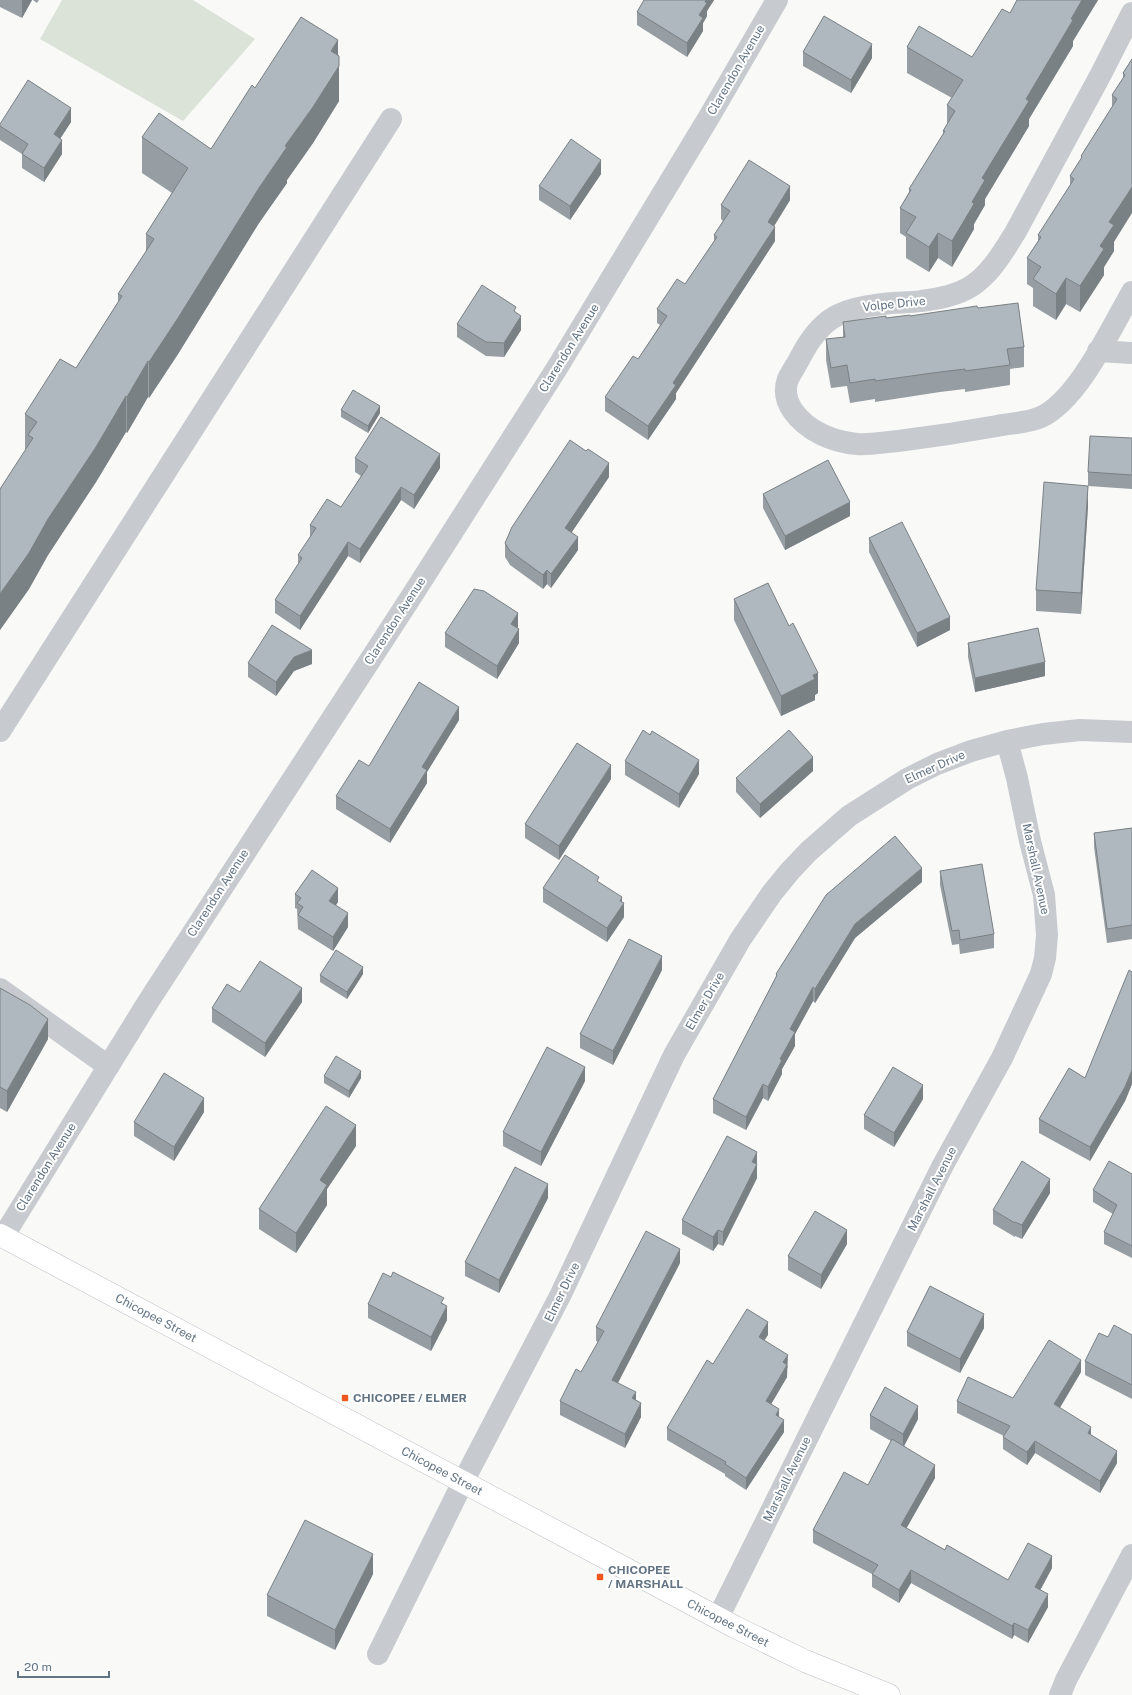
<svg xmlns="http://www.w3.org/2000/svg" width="1132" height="1695" font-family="'Public Sans',sans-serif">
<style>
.green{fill:#dbe2d8}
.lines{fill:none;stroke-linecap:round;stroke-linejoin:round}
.major-casing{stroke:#babec2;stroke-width:23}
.minor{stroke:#c7cbcf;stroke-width:22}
.major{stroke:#fff;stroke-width:22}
.wall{fill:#969ea3}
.shaded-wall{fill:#7a8185}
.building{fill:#afb8be;stroke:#7a8185}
.poi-dot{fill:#f15820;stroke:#fff;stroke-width:1.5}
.labels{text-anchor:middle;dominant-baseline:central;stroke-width:4;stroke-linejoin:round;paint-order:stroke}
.street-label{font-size:12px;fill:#627484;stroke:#fff}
.poi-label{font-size:12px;font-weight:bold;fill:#627484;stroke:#fff;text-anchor:start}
</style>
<rect width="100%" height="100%" fill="#f9f9f7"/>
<path class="green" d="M62,0H193L255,39L183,121L40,39Z"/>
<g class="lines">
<defs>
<path id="major" d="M0,1235L735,1627L805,1661L889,1695"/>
</defs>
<use href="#major" class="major-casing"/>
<path class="minor" d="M1132,13L1101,74L1015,233C1003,252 990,275 970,287C955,296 938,299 921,301C908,303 896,302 883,304C840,309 821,318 801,356C797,364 792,371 788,379C784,390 786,401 793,411C807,431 833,442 857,444C870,445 885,442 898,441C931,437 964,432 997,426C1012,423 1028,423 1041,417C1079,399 1111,328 1132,292
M1098,351L1132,353
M0,731L391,119
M0,989L108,1066
M3,1237L148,1002L413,594L557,368L709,117L777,0
M718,1618L943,1165L1002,1058L1041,974L1045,958L1047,935L1044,895L1030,841L1017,778L1007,741
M378,1654L463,1482L560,1296L674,1055L740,940L772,893L790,871L809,851L849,816L907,779L937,764L971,751L1007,741L1043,734L1080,730L1132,732
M1060,1695L1066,1680L1132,1555"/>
<use href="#major" class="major"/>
</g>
<path class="wall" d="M0,0H32L22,18L0,7Z
M33,0H39L37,3Z
M644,0H714L707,11V16L703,23V31L687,57L637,25V12Z
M1017,0H1098L1073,41V46L1029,119V126L985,199V205L974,224V229L952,267L938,258L929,272L906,258V237L900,233V208L909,192V189L943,134V131L947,124V105L952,98L907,73V47L972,57L1010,13Z
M803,52L872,58L851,93L803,66Z
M338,55L339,101L313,143L287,180V183L259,223L178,354L149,398L148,397L127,433L126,432L96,482L48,555L29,589L0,630V489L26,450L25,449V414L76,368L118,302V294L146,252V234L172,193L142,173V137L211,149L255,88Z
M1132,59L1114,242V251L1104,267V275L1080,312L1066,304L1056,320L1033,306V288L1027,284V258L1038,241V235L1070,186V176L1081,159V156L1112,107V95L1123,79V73Z
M71,122L60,139L62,154L44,182L22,168V154L0,140V124Z
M601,174L570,220L539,200V186Z
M790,200L774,226L775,241L676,393V399L648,440L605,411V397L638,359L660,325L657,323V309L685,284L714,241V235L723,221L721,219V205Z
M978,308L1024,347V367L1010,369V385L965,392V389L940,392L875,402V399L850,403L847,386L831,388L826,360V339L843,337V322L910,316Z
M516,313L521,330L504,357L486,356L457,337V324Z
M341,410L380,413L368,433L341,417Z
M1132,438V489L1088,486V472Z
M355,458L440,468L414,509L401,500L360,563L348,556L300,630L275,613V600L298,564V555L310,537V525L341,507L361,476L355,472Z
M609,477L572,532L578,550L551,588L547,584L543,589L510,565L505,557V543Z
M763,494L850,516L785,550L763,508Z
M1088,506L1081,614L1036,611V590Z
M869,538L950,630L917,647L869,552Z
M734,599L818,693L815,695V700L781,716L734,620Z
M518,627L517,628L519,643L497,679L445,647V633Z
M968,643L1045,676L975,692L968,657Z
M248,663L312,664L294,671L276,696L248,677Z
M459,720L427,772V783L390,843L336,809V796L369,766Z
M625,761L699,774L679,808L625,775Z
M813,771L760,818L736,792V778Z
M611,779L559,860L525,838V824Z
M1132,828V939L1107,943L1094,847V833Z
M940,871L994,934V948L960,954L959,944L952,945L940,885Z
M922,882L855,938L815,1003L813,1001L795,1034V1046L782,1069V1074L768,1101L763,1098L746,1130L713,1113V1099L776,977V974Z
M599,883L622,902L624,917L607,942L543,902V888Z
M295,894L338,902L336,905L348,927L333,951L298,929L297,909L295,908Z
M662,970L613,1065L580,1048V1034Z
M1132,972V1084L1125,1101L1090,1161L1039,1133V1119L1085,1078Z
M363,974L347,999L320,982V975Z
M0,989L48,1039L7,1112L0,1108Z
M240,992L302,1002L265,1057L212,1022V1008Z
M324,1076L361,1078L349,1098L324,1083Z
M585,1081L541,1166L503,1146V1132Z
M923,1099L894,1147L864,1129V1115Z
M204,1112L174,1161L134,1136V1122Z
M356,1146L327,1189V1205L296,1253L259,1229V1209Z
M757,1166V1178L723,1246L718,1244L713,1251L682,1234V1220Z
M1132,1174V1258L1104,1244V1232L1113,1214L1093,1202V1190Z
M1050,1193L1022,1239L1015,1236V1237L993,1224V1210Z
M548,1198L499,1293L465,1276V1262Z
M847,1244L821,1289L788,1270V1256Z
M680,1263L618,1383L636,1400L641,1417L625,1448L560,1415V1401L581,1372L598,1342L596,1341V1327Z
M391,1277L444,1304L447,1320L431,1351L368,1318V1304Z
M984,1328L960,1373L907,1346V1332Z
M768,1335L764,1340L788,1367L787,1368V1377L771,1404L779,1417L784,1432L746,1490L725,1476V1474L667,1440V1428L713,1364Z
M1132,1335V1399L1085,1375V1361L1108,1337Z
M1081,1372L1060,1408L1091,1435L1117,1463L1100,1493L1035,1453L1027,1465L1003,1449V1437L1004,1436L957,1413V1401L1013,1398Z
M870,1415L918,1419L904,1446L935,1478L906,1528L945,1550L1008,1580L1052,1568L1040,1590L1048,1607L1028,1643L1014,1635L1012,1639L911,1583L899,1603L872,1587V1574L813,1543V1530L868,1485L891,1441L870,1429Z
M373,1574L335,1650L267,1616V1595Z"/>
<path class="shaded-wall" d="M22,0H32L22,18Z
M706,0H714L707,11V16L703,23V31L687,57V43Z
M1082,0H1098L1073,41V46L1029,119V126L985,199V205L974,224V229L952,267V241L982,178L1026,99Z
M338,40V67L339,66V101L313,143L287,180V183L259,223L178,354L149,398V362L285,146L331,51Z
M872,44V58L851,93V80Z
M71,108V122L54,148V134Z
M62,140V154L44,182V168Z
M601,160V174L570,220V206Z
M790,186V200L768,236V222Z
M1132,187V213L1114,242V251L1104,267V275L1080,312V286L1100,246L1109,222Z
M775,227V241L676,393V399L648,440V426L673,383Z
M938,233V258L929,272V247Z
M1066,278V304L1056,320V294Z
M521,316V330L504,357V343Z
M148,361V397L127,433V397Z
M126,396V432L96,482L48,555L29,589L0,630V594Z
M380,406V413L368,433V426Z
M440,454V468L414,509V495Z
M609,463V477L565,542V528Z
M1088,486V506L1081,614V593Z
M401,487V500L360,563V549Z
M850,502V516L785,550V536Z
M578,537V550L551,588V574Z
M348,542V556L300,630V616Z
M547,570V584L543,589V575Z
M518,613V627L511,638V624Z
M950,617V630L917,647V633Z
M519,629V643L497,679V666Z
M312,650V664L294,671L276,696V682L294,657Z
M1045,662V676L975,692V678Z
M818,673V693L815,695V700L781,716V696L813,675Z
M459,707V720L427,772V783L390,843V829L422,767Z
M813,757V771L760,818V804Z
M699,760V774L679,808V794Z
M611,765V779L559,860V846Z
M922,868V882L855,938L815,1003V989L855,924Z
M338,888V902L329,915V901Z
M622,897V906L624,903V917L607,942V928L620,901Z
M348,913V927L333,951V937Z
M662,956V970L613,1065V1051Z
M363,967V974L347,999V992Z
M813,987V1001L795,1034V1046L782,1069V1074L768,1101V1087L780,1059L790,1029Z
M302,988V1002L265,1057V1043Z
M48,1019V1039L7,1112V1091Z
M585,1067V1081L541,1166V1152Z
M1132,1070V1084L1125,1101L1090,1161V1147Z
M361,1071V1078L349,1098V1091Z
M763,1084V1098L746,1130V1117Z
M923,1085V1099L894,1147V1133Z
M204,1098V1112L174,1161V1147Z
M356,1125V1146L327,1189V1205L296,1253V1233L320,1180Z
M757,1152V1178L723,1246V1232L752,1162Z
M1050,1179V1193L1022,1239V1225Z
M548,1184V1198L499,1293V1280Z
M718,1230V1244L713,1251V1237Z
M847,1230V1244L821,1289V1275Z
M680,1249V1263L612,1394V1380Z
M447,1306V1320L431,1351V1337Z
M984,1314V1328L960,1373V1359Z
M768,1322V1335L759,1349V1337Z
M788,1355L787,1377L766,1413V1401L783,1362Z
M1081,1360V1372L1054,1417V1404Z
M636,1392V1406L632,1398Z
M641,1403V1417L625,1448V1434Z
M918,1406V1419L903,1448V1434Z
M779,1409V1421L776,1415Z
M784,1420V1432L746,1490V1478Z
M1091,1427V1439L1088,1433Z
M1035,1441V1453L1027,1465V1452Z
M1117,1451V1463L1100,1493V1481Z
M935,1465V1478L901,1538V1525Z
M373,1554V1574L335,1650V1630Z
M1052,1556V1568L1035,1600V1587Z
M911,1570V1583L899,1603V1590Z
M1048,1594V1607L1028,1643V1630Z
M1014,1623V1635L1012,1639V1626Z"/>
<path class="building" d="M644,0H706L705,2L707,3L699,15L703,18L687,43L637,12Z
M1017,0H1082L1071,19L1073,20L1026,99L1029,101L982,178L985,180L972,202L974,204L952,241L938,233L929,247L906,233L916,217L900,208L911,190L909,189L945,131H943L955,111L947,105L963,80L907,47L919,26L972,57L1002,9L1010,13Z
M824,16L872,44L851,80L803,52Z
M301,17L338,40L331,51L339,56V66L313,107L285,146L287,147L259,188L178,318L149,362L148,361L127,397L126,396L96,447L48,519L29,553L0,594V489L33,438L28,435L37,422L25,414L60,359L76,368L122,296L118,294L154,239L146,234L188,168L142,137L159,113L211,149L252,85L255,88Z
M1132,59V187L1109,222L1114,225L1100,246L1104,249L1080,286L1066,278L1056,294L1033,279L1041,267L1027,258L1041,237L1038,235L1074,179L1070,176L1082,157L1081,156L1117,99L1112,95L1125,75L1123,73Z
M28,80L71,108L54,134L62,140L44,168L22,154L28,144L0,126V124Z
M571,139L601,160L570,206L539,186Z
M749,160L790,186L768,222L775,227L673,383L676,385L648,426L605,397L633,356L638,359L667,316L657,309L677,279L685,284L717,237L714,235L730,211L721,205Z
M482,285L516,307L514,311L521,316L504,343L486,342L457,324Z
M1018,303L1024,347L1007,349L1010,365L965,371V369L940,372L875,381V379L850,383L847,365L831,368L826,339L845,337L843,322L886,316V318L910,315V316L977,306L978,308Z
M353,390L380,406L368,426L341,410Z
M381,417L440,454L414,495L401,487L360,549L348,542L300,616L275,600L302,558L298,555L316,528L310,525L327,499L341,507L368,466L355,458Z
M1090,436L1132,438V475L1088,472Z
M570,440L586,451L588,449L609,463L565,528L578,537L551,574L547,570L543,575L510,551L505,543L512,527Z
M828,460L850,502L785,536L763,494Z
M1044,482L1088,486L1081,593L1036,590Z
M902,522L950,617L917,633L869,538Z
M768,583L789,626L793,623L818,673L813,675L815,679L781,696L734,599Z
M474,589L484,591L518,613L511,624L519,629L497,666L445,633Z
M272,625L312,650L294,657L276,682L248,663Z
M1038,628L1045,662L975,678L968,643Z
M419,682L459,707L422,767L427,770L390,829L336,796L359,760L369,766Z
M643,730L650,735L652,731L699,760L679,794L625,761Z
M789,730L813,757L760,804L736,778Z
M577,743L611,765L559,846L525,824Z
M1132,828V925L1107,929L1094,833Z
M895,836L922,868L855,924L815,989L813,987L790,1029L795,1032L780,1059L782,1060L768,1087L763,1084L746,1117L713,1099L777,975L776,974L826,895Z
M565,855L599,877L597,881L622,897L620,901L624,903L607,928L543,888Z
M982,864L994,934L960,940L959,930L952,931L940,871Z
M312,870L338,888L329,901L348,913L333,937L298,915L303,907L297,903L301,898L295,894Z
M629,939L662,956L613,1051L580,1034Z
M336,950L363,967L347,992L320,975Z
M260,961L302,988L265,1043L212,1008L227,984L240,992Z
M1129,970L1132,972V1070L1125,1087L1090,1147L1039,1119L1069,1068L1085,1078Z
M0,988L30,1005L48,1019L7,1091L0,1087Z
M547,1047L585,1067L541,1152L503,1132Z
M336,1056L361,1071L349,1091L324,1076Z
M893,1067L923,1085L894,1133L864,1115Z
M164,1073L204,1098L174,1147L134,1122Z
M326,1106L356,1125L320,1180L327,1185L296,1233L259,1209Z
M727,1136L757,1152L752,1162L757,1164L723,1232L718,1230L713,1237L682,1220Z
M1022,1161L1050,1179L1022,1225L1015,1222V1223L993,1210Z
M1109,1161L1132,1174V1246L1104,1232L1117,1205L1093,1190Z
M515,1167L548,1184L499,1280L465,1262Z
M815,1211L847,1230L821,1275L788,1256Z
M646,1231L680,1249L612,1380L636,1392L632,1398L641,1403L625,1434L560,1401L576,1369L581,1372L604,1331L596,1327Z
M393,1272L444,1298L441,1303L447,1306L431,1337L368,1304L383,1273L391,1277Z
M930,1286L984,1314L960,1359L907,1332Z
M747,1309L768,1322L759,1337L788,1355L783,1362L787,1365L766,1401L779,1409L776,1415L784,1420L746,1478L725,1464L726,1462L667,1428L707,1360L713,1364Z
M1114,1325L1132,1335V1385L1085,1361L1099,1333L1108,1337Z
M1049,1340L1081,1360L1054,1404L1091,1427L1088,1433L1117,1451L1100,1481L1035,1441L1027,1452L1003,1437L1010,1426L957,1401L968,1377L1013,1398Z
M885,1387L918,1406L903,1434L870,1415Z
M892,1439L935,1465L901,1525L945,1550L947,1545L1008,1580L1028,1543L1052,1556L1035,1587L1048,1594L1028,1630L1014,1623L1012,1626L911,1570L899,1590L872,1574L878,1565L813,1530L844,1472L868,1485Z
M305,1520L373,1554L335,1630L267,1595Z"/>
<g class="poi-dot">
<rect x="341" y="1394" width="8" height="8" rx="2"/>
<rect x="596" y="1573" width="8" height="8" rx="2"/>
</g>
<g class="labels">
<g class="street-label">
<text transform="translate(736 70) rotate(-60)">Clarendon Avenue</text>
<text transform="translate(894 304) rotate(-6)">Volpe Drive</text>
<text transform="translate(569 348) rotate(-58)">Clarendon Avenue</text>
<text transform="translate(395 621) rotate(-57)">Clarendon Avenue</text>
<text transform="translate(935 767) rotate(-24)">Elmer Drive</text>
<text transform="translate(1036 869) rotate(78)">Marshall Avenue</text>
<text transform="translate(218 893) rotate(-57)">Clarendon Avenue</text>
<text transform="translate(705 1001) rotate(-60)">Elmer Drive</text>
<text transform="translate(46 1167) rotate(-58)">Clarendon Avenue</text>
<text transform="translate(932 1189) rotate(-63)">Marshall Avenue</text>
<text transform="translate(562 1292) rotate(-64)">Elmer Drive</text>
<text transform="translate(156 1318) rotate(28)">Chicopee Street</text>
<text transform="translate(442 1471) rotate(28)">Chicopee Street</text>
<text transform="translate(787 1479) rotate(-64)">Marshall Avenue</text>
<text transform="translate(728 1623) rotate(27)">Chicopee Street</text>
</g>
<g class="poi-label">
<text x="353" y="1398">CHICOPEE / ELMER</text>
<text x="608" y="1570">CHICOPEE<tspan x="608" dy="14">/ MARSHALL</tspan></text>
</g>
</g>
<path d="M18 1671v6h91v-6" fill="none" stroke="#627484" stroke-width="2"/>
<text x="24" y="1671" font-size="12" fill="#627484" stroke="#ffffff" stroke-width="3" paint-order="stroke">20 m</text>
</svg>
